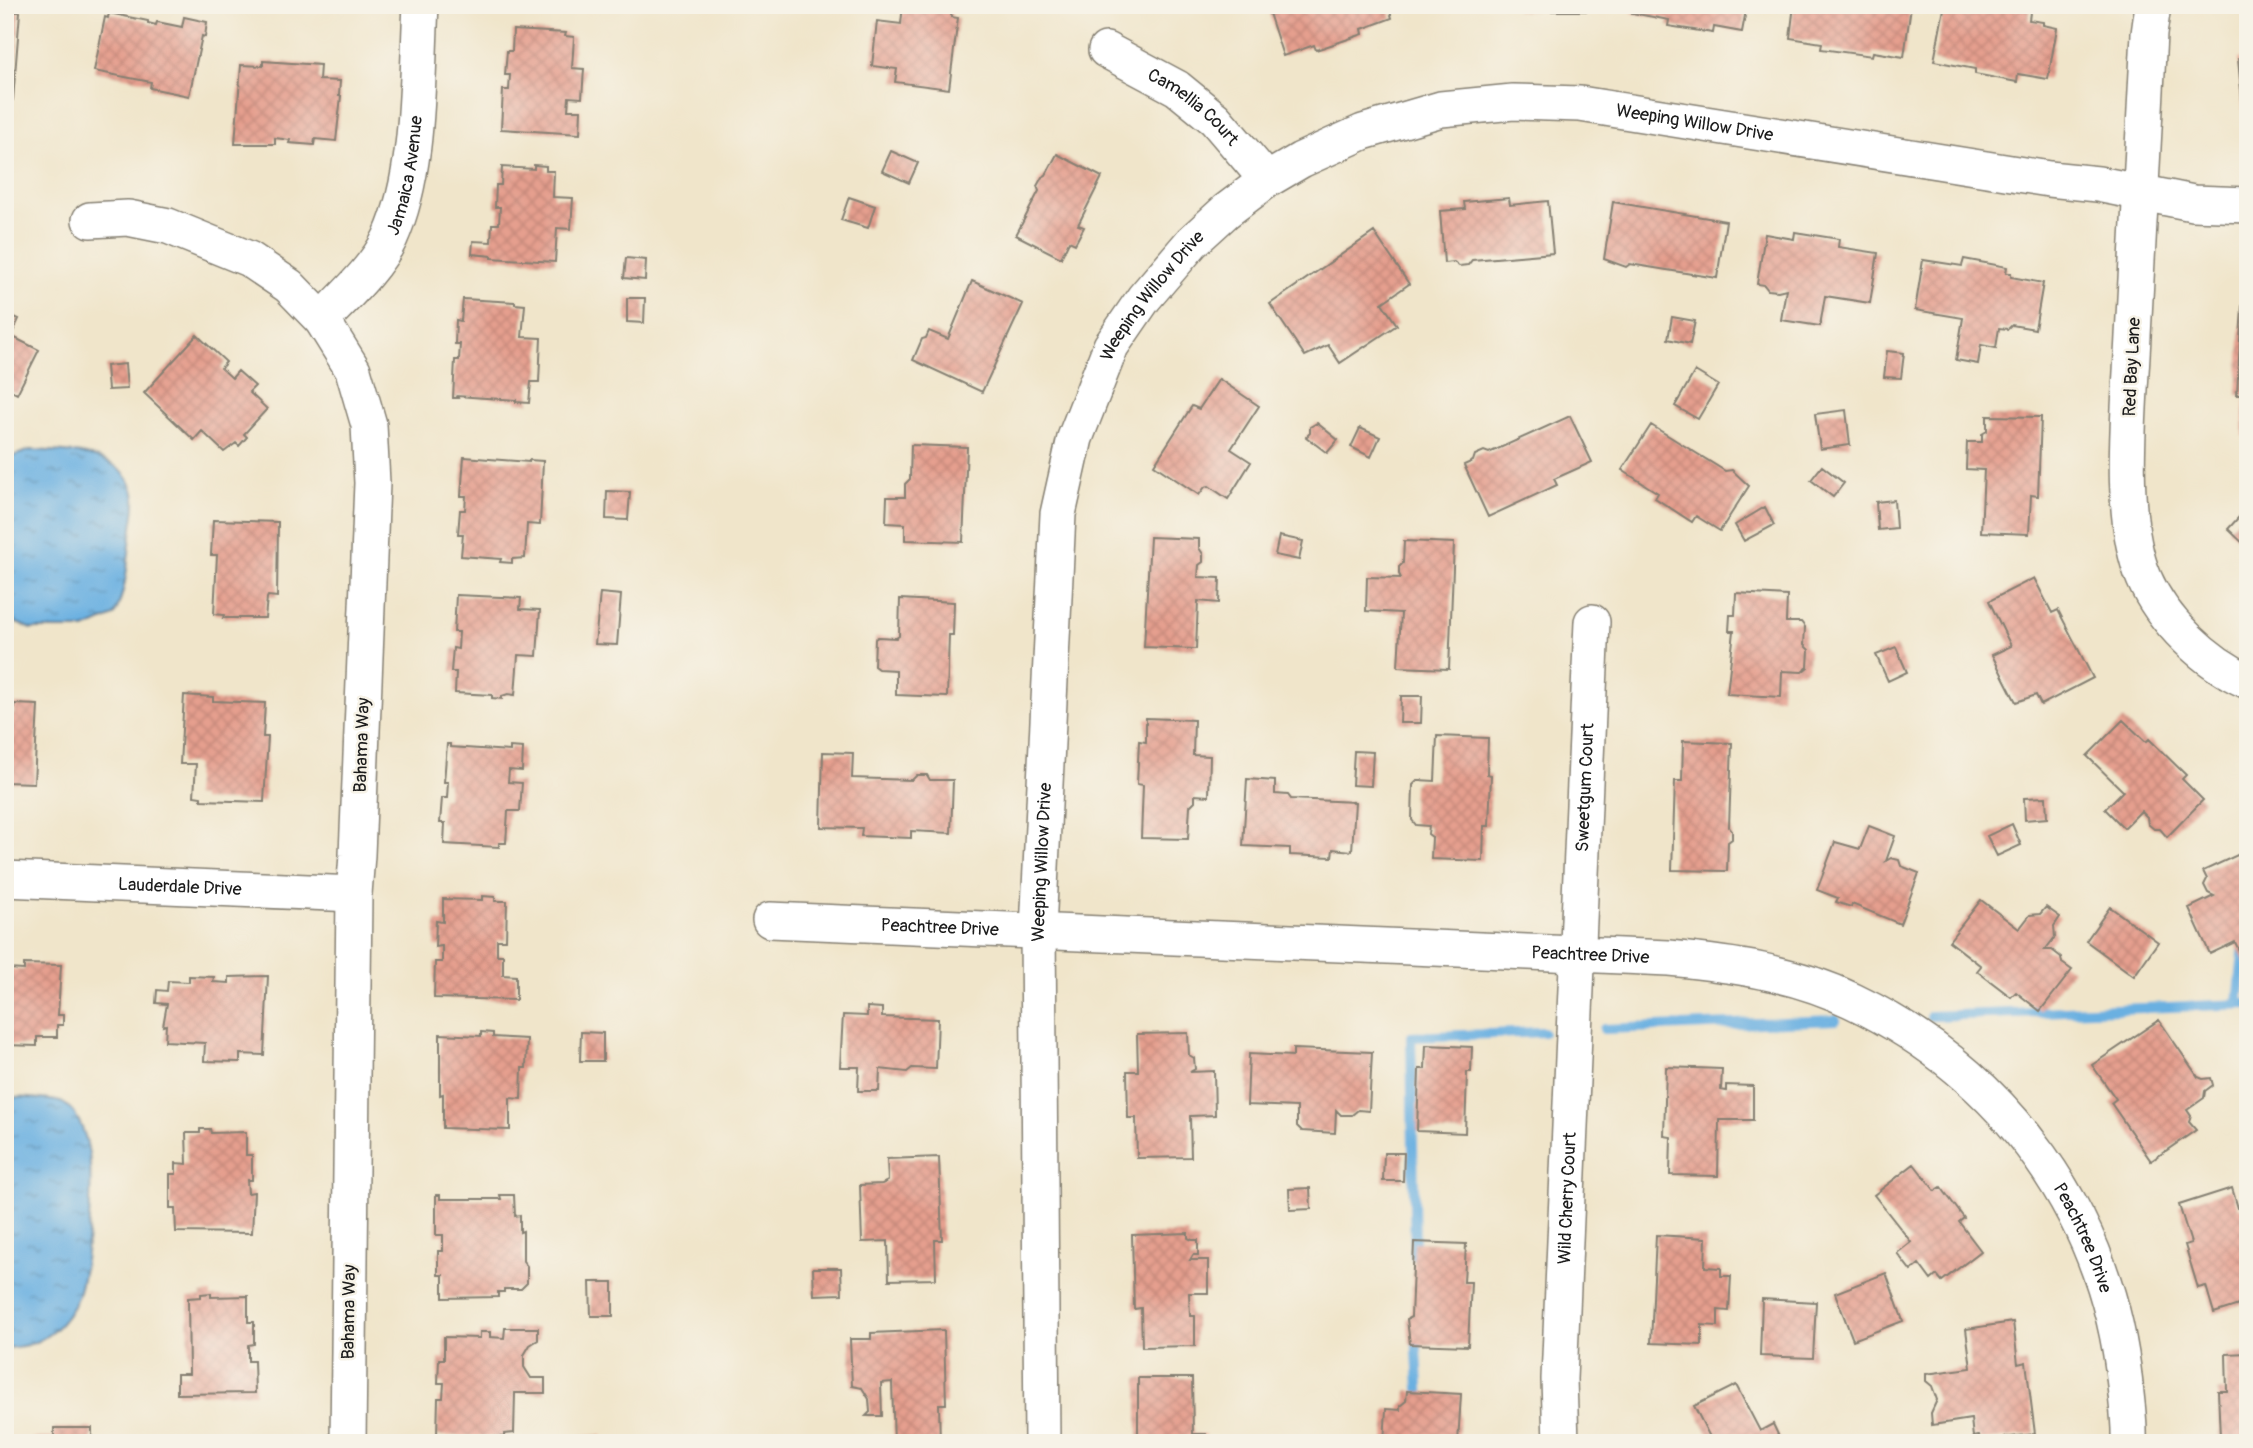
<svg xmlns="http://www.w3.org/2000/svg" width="2253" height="1448" font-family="Pangolin,sans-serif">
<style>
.water{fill:url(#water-ripples);stroke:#43667e;stroke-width:2}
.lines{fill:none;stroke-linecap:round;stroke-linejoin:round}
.stream{stroke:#6ab0e1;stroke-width:10}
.building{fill:url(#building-cross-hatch)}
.minor-casing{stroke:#868073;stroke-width:38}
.minor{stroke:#fff;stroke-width:35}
.labels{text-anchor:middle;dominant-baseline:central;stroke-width:5;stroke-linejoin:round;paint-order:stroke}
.street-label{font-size:18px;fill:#1c1c1c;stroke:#f7f3e8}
</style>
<defs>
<pattern id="water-ripples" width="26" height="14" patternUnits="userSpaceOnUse" patternTransform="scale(1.75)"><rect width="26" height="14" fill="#6ab0e1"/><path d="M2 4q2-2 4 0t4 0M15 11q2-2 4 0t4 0" fill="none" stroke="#568eb6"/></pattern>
<pattern id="building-cross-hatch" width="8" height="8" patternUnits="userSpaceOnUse" patternTransform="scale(1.75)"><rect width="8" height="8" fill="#e59f8e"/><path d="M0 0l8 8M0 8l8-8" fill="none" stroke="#c4887a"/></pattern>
</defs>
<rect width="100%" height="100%" fill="#f7f3e8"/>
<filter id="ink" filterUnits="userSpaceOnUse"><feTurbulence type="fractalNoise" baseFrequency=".0143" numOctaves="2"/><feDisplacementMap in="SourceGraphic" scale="14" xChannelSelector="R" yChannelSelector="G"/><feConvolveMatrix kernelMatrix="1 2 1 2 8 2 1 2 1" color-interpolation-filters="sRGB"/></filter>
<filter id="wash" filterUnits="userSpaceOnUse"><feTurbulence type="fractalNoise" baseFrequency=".00686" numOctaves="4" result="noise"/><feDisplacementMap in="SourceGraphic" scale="28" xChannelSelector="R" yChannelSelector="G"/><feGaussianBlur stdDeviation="1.57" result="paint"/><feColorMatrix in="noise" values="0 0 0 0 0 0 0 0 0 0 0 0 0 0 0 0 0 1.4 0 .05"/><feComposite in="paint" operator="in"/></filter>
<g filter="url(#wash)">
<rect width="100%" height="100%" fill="#f0e5ca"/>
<path class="water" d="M30,450C67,452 128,450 135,498C136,509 132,524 131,536C127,566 127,588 114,616L85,629H31L5,618V459Z
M5,1097C15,1097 56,1099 63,1103C80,1113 86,1136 89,1154C93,1185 88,1280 73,1306C58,1333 36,1348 5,1348Z"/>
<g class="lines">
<path class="stream" d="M2238,1004L2244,944
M1931,1016L2248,1004
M1604,1029L1836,1020
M1415,1256L1411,1037L1543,1032
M1416,1331L1420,1406"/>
</g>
<g id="blocks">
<path class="building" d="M903,5H952L951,17L958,18L949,89L895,82L897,69L872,66L877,21L901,24Z
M1273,5H1388L1392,18L1362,29L1363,34L1316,50L1314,45L1283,56L1267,7Z
M1517,5H1589V11H1517Z
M1633,5H1747L1742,32L1714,27L1713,33L1668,26L1669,20L1632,13Z
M1794,5L1911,6L1904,57L1873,52L1872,56L1821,49L1822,43L1790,38Z
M1958,5H2031L2029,20L2043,22V25L2057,28L2048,79L2018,74L2017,82L1975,74V69L1934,61L1944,9L1957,11Z
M5,11L20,12L13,100L5,99Z
M109,13L148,21V23L156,25L157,22L182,27L184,17L207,22L205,37L202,36L189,96L150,88L151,82L94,71L105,17L108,18Z
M513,30L566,33L565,36L574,37L572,68L584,69L582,98L569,97L568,110H581L580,134L501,129L503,90H509L510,75H505L507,51H512Z
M2248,58V110L2243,111L2238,59Z
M263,61L320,65L319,80L340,81L339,96H341L336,141L315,139L314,145L289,143L290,140L275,138V144H235L241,65L263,66Z
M891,151L918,163L909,183L882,171Z
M1057,154L1102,177L1078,225L1084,227L1075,244L1069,241L1061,258L1016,235L1039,191L1037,186L1042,177L1046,175Z
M534,165L546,166V171H554L553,197L573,198L571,229L557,228L555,262L492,258V256L472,254L473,241L491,242L492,224H499L500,207H495L496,185H501L502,167L534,169Z
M849,197L875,206L868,228L841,220Z
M1509,198L1510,205L1548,201L1553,253L1472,260L1468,265L1459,266L1454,262L1444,263L1440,211L1465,209L1464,202Z
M1613,202L1726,221L1717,278L1630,264L1626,267L1604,259Z
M1374,232L1409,284L1382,303L1397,325L1340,363L1328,345L1305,356L1270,304Z
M1795,232L1839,239L1838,247L1878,253L1870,303L1825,296L1820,326L1781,320L1786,289L1778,291L1768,290L1764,285L1757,284L1765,234L1794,239Z
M626,258L646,260L645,280L624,278Z
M1964,259L2007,267L2006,273H2011V277L2043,283L2035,329L2012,325L2008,329L1999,328L1996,348L1981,345L1978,364L1956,360L1963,318L1915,310L1923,260L1962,266Z
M972,281L1023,304L982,392L913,360L922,339L926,338L929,331L948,339Z
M627,298H645L644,323L627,322Z
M463,299L515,302V304L525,305L522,337L541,338L539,382H531L529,403L516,402V400L457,396L458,398H453L455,360H459L460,344H455L456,320L461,321Z
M2242,305L2248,306V437L2243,436L2245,395H2237Z
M5,313L19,319L11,336L39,350L17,394L5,388Z
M1672,317L1695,321L1690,344L1668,339Z
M197,335L226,362L221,368L232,378L238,371L255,386L249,392L267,409L244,434L247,437L239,446L236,443L224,452L202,431L194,440L144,393Z
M1887,351L1904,353L1901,378L1884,377Z
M125,364L127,389L108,390L106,366Z
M1695,371L1718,385L1698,419L1675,406Z
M1219,379L1259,406L1231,449L1251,462L1228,499L1209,486L1205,487L1199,495L1154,465L1192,406L1199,409Z
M1846,410L1850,445L1820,449L1815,414Z
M1570,416L1592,462L1554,479L1557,485L1488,517L1464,465L1473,461L1475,455L1484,451L1489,453Z
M1987,416L2041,417L2038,496L2031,495L2029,534L1981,532L1984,470L1966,469L1967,442H1982V434L1987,431Z
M1317,423L1338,440L1327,453L1306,437L1310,433V427Z
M1651,425L1725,471L1732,470L1749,486L1720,531L1696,516L1692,522L1655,498L1658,493L1622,470Z
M1360,428L1380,437L1371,457L1351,447Z
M911,445L967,447L963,542L905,540V524L886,523L887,497H905V484L910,479Z
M464,457L529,462V460L543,461L540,525L527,524L525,558L512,559V563L500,562L501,559L461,556L463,534H458L460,510H465L466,496H461Z
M1822,466L1844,483L1833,497L1811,480Z
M607,491L630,492L628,520L606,519Z
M1894,500L1896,528L1878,530L1876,502Z
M1765,507L1774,525L1744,541L1735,525Z
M2248,507V548L2228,529Z
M213,520L278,522L277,597L268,596L267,598L265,618H223L224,615L214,614L217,555H211Z
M1279,536L1303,541L1299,560L1275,555Z
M1150,537L1199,539V548L1203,554V562L1199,565L1198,577L1220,578L1219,603L1198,601L1196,649L1144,647Z
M1404,541L1454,543L1449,669L1398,667L1401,613L1366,611L1367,577L1401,578L1399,574V567L1403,563Z
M2034,578L2052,613L2058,610L2093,678L2041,705L2036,695L2016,702L1992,655L2011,646L1989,601Z
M600,593L621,595L617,645L595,644Z
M1736,593L1787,596L1786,622H1801L1805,627L1804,645L1809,650L1808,667L1802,672L1782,671L1781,697L1727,694L1734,631H1729L1730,615H1735Z
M456,595L521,598L520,609L540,610L537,656L518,655L515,695L508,694L502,696V699L492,698V695L455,693L456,672H451L453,648L458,649L459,632H454Z
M900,599L954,602L953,635H949L947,697L896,695V670L878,669L874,666L875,639L878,637L896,638L899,636Z
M1896,647L1907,672L1888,681L1876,655Z
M184,695L213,697V701L265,703L263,737H268L264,802L201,800V797L194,796L196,764H180Z
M1401,696H1422L1421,723H1400Z
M14,704L38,705L34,783L5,782V715H14Z
M1146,718L1194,720L1193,755L1210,756L1209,796L1195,795V801L1190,806L1188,839L1141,838L1143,785L1137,784L1139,741L1146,742Z
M2123,720L2146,742L2149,739L2186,775L2182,779L2203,800L2167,837L2160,829H2154L2148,824L2147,817L2141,811L2124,828L2105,809L2123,791L2087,756Z
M1437,736L1488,738L1487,774L1491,775L1489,826H1484L1483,861L1431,859L1432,837L1428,834L1429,826L1416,825L1412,820L1413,785L1418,780L1435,781Z
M1683,741L1732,743L1729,827L1732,831V839L1728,842L1727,871L1672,870L1675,781H1682Z
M447,744H450V747L510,751V747L523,748L522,771L509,770L508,782L522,783L520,811H508L506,843H499V847L444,844L445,823H440L442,798H447L448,782H444Z
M1354,751L1373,752L1371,786L1352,785Z
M823,752L853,753L852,778L912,780L917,775H927L930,780H953L951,833L911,831V838L861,836L862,828L821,827Z
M1247,779L1275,781V794L1288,795L1291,799L1355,802L1352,851L1333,849L1332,857L1290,855V848L1243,846Z
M2046,797L2047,818L2025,820L2024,798Z
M2012,824L2021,845L1997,856L1987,836Z
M1869,826L1895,836L1886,861L1891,858L1899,860L1901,866L1919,873L1900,924L1852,904L1851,907L1836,902L1838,898L1817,890L1835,842L1860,849Z
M2248,850V969L2235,942L2210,954L2189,908L2214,896L2208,893L2204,885L2207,879L2203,871Z
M482,896L495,897V901H507L506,940H497V955H503V975L516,976V1000L434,998L435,962H442V946L435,947L436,921L443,922V899L482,900Z
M1981,900L2019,929L2030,915L2040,914L2046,907L2060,917L2054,926L2055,937L2045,950H2052L2061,957L2062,963L2072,970L2040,1011L2016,992L2011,997L1977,971L1981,966L1949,941Z
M2110,907L2158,942L2134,976L2086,941Z
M5,964L8,965V969L24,970V964L61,965L58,1015H63V1025H57V1037H37V1046L5,1045Z
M189,976L214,977L213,982L229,983V977L268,976L264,1055L240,1054V1062L204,1061L205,1043L165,1041L166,1025L163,1026L167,1004L156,1003L157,990L167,991L168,981L189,982Z
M867,1007L882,1008V1017L938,1019L936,1069L912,1068L907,1072L880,1069L879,1091H858L859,1067H840L843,1015L867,1016Z
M2159,1020L2198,1077L2203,1079L2211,1078L2213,1085L2205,1091L2204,1098L2187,1110L2191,1116L2189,1122L2196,1130L2151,1161L2111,1103L2116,1099L2092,1065Z
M481,1032L493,1033V1037L527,1039L526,1068H522L521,1099L510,1098V1130L443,1128V1094L440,1095V1034L481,1036Z
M581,1032L603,1033V1061H580Z
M1188,1033L1189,1055L1194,1058L1195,1069L1190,1072L1214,1071L1215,1115L1190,1116L1191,1157L1137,1158L1136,1118H1128L1127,1071H1138L1137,1034Z
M1426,1045L1472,1047L1471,1072H1467L1465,1133L1417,1131L1419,1069H1425Z
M1293,1049L1372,1052L1369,1111L1358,1110L1352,1115H1341L1336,1110L1335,1133L1302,1131L1297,1126V1107L1247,1105L1249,1054L1293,1056Z
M1666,1067L1722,1069L1721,1090L1726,1091V1085L1753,1086V1120H1719L1718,1176L1670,1175L1671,1137L1664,1136Z
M200,1129H210L211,1133L246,1132V1155H252V1180H247L248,1193L254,1192L252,1233L176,1232L175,1208H170V1174H176V1163L187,1164L186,1133H200Z
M1384,1153H1404L1403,1181H1383Z
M939,1157L942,1240H935L936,1279L889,1280L888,1241L862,1242L860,1185L882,1184L888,1181L887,1159Z
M1914,1164L1935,1191L1941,1187L1964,1218L1959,1222L1981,1251L1942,1281L1937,1275L1931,1280L1919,1264L1911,1271L1897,1253L1911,1242L1874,1195Z
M1310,1188L1311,1209L1290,1210L1289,1189Z
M2232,1188L2238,1208L2248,1205V1302L2214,1313L2206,1286L2198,1288L2185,1245L2191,1243L2179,1205Z
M436,1195H440V1199H501L500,1195H514L515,1216L520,1215V1232L523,1231V1261L527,1266V1283L521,1289H504V1292H498V1297L443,1298V1275H438V1251H443V1235H436Z
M1188,1233V1238L1192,1240H1198V1255H1193L1190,1260H1208V1293H1189L1190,1316H1195V1346L1142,1347L1141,1308L1134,1309L1132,1235Z
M1656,1235L1706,1238L1705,1267L1721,1268V1276H1731L1729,1311L1718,1310V1326L1702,1325V1345L1651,1343Z
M1414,1242L1466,1244L1464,1282H1471L1468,1346L1410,1344L1407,1319L1411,1317Z
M813,1268H841L842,1294L814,1295Z
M1886,1273L1903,1321L1853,1340L1835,1293Z
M590,1282H613V1316H591Z
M211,1293V1297L248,1296V1322H254V1344L248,1345V1361H254L255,1393L177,1394V1374H189L188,1298L201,1297V1294Z
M1762,1299L1816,1302L1813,1358L1760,1356Z
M2013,1322L2018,1364L2026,1362L2035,1434L1980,1441L1979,1436L1973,1437L1971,1419L1932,1425L1931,1413L1937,1400L1932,1386L1926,1381V1374L1971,1368L1966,1329Z
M505,1328H538V1340L530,1345L524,1355V1367L531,1378H545V1393H515L514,1433L504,1434V1437L437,1436L438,1398H443L444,1383H438L439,1359H444V1337L480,1338V1332H490V1337L504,1338Z
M944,1330L946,1404H939L940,1443H894L892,1382L881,1383L882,1416H866L870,1412L869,1399L862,1388L852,1386L850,1339H871V1333Z
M2248,1353V1443H2226V1437H2220L2218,1391H2227L2226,1354Z
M1138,1378H1192L1193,1434H1206L1205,1443H1138Z
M1736,1385L1760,1431L1773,1424L1782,1443H1713L1694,1406Z
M1407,1391L1461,1394L1458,1443H1384L1386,1409L1400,1410V1406L1406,1401Z
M54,1428H92V1443H32V1438H54Z
M602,1435V1443H581V1436Z"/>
</g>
</g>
<g filter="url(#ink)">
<use href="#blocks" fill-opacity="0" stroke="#868073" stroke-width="2"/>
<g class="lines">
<defs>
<g id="minor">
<path d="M2153,5L2149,34C2144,135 2138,235 2133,336C2130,406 2117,515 2144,578C2162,620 2206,663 2248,681"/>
<path id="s1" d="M1106,50L1177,88L1215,119L1267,180"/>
<path d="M90,220L128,218L168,226L249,259L289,286L322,320L353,370L369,425L372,483L357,855L354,894L348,1443"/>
<path id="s2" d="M322,320C345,296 376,268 390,238C420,172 417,77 421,5"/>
<path id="s3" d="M5,879L354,894"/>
<path id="s4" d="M770,920L1669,958C1732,964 1796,973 1853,1001C2006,1074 2108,1216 2125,1385C2127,1404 2130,1423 2129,1443"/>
<path id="s5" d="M1042,1443L1038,930L1058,514L1075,438L1111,346L1144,298L1192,242L1226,211L1267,180L1301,160L1363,132L1441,109L1513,102L1580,104L2049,179L2098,184L2193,203L2248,205"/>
<path id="s6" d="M1561,1443L1559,1379L1592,622"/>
</g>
</defs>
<use href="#minor" class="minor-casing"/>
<use href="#minor" class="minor"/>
</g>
</g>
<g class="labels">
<g class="street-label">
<text stroke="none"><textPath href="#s1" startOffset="105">Camellia Court</textPath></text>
<text stroke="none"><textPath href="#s5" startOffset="1780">Weeping Willow Drive</textPath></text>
<text stroke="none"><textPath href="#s2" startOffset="172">Jamaica Avenue</textPath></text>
<text stroke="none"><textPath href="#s5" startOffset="1171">Weeping Willow Drive</textPath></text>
<text transform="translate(2132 367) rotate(-87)">Red Bay Lane</text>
<text transform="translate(362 745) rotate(-88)">Bahama Way</text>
<text stroke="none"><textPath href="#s6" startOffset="656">Sweetgum Court</textPath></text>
<text stroke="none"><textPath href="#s5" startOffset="581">Weeping Willow Drive</textPath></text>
<text stroke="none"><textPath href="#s3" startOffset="175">Lauderdale Drive</textPath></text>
<text stroke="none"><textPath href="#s4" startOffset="170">Peachtree Drive</textPath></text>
<text stroke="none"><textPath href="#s4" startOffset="821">Peachtree Drive</textPath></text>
<text stroke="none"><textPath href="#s6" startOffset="245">Wild Cherry Court</textPath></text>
<text stroke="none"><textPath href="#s4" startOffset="1428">Peachtree Drive</textPath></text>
<text transform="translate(349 1312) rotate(-89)">Bahama Way</text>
</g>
</g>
<rect width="2253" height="1448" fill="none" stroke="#f7f3e8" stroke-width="28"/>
</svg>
